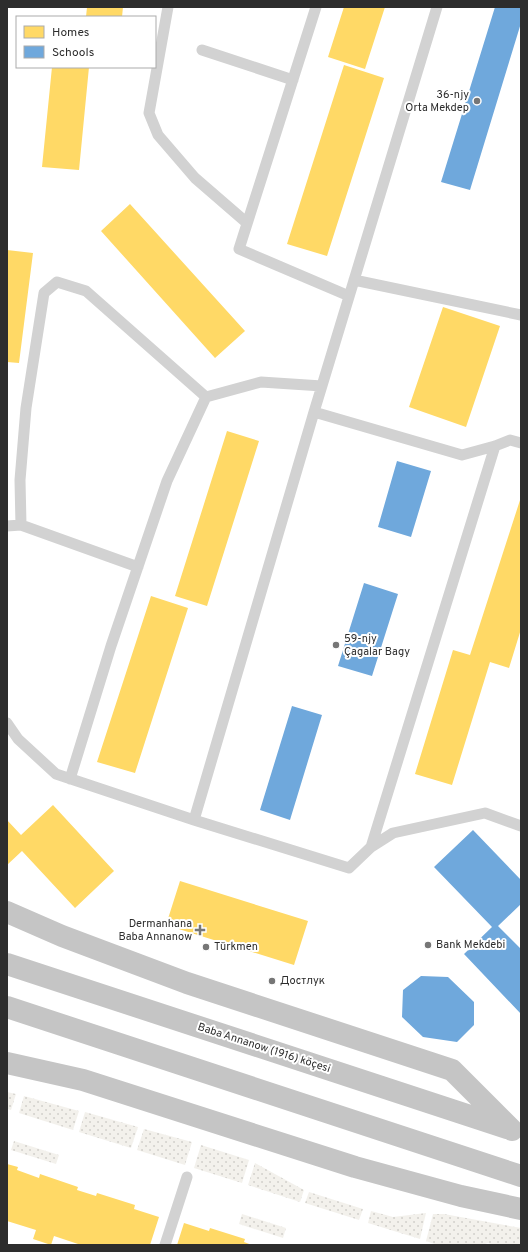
<svg xmlns="http://www.w3.org/2000/svg" width="528" height="1252" font-family="Overpass,sans-serif">
<style>
.grass{fill:url(#grass-dots)}
.homes{fill:#ffd966}
.schools{fill:#6fa8dc}
.lines{fill:none;stroke-linecap:round;stroke-linejoin:round}
.lane{stroke:#d2d2d2;stroke-width:11}
.primary{stroke:#c5c5c5;stroke-width:22}
.poi-dot{fill:#767676;stroke:#fff;stroke-width:1.5}
.labels{text-anchor:middle;dominant-baseline:central;stroke-width:4;stroke-linejoin:round;paint-order:stroke}
.poi-label{font-size:11px;fill:#2d2d2d;stroke:#fff;text-anchor:start}
.street-label{font-size:11px;fill:#2d2d2d;stroke:#fff}
</style>
<defs>
<pattern id="grass-dots" width="8" height="8" patternUnits="userSpaceOnUse"><rect width="8" height="8" fill="#f3f1ec"/><path d="M2 2h.1M6 6h.1" fill="none" stroke="#d1cfcb" stroke-width="1.8" stroke-linecap="round"/></pattern>
</defs>
<rect width="100%" height="100%" fill="#fff"/>
<path class="grass" d="M7,1092L16,1094L11,1110L7,1109Z
M24,1096L79,1111L73,1130L19,1113Z
M85,1112L138,1127L131,1148L79,1132Z
M144,1129L192,1142L185,1165L137,1150Z
M14,1141L59,1155L56,1164L11,1150Z
M201,1145L249,1160L242,1183L194,1168Z
M255,1163L304,1190L300,1202L248,1185Z
M309,1192L363,1209L359,1220L305,1203Z
M371,1211L393,1217L426,1213L420,1239L368,1223Z
M242,1214L286,1228L283,1238L239,1224Z
M433,1214H444L521,1228V1245H493L488,1243L482,1245H437L426,1241Z"/>
<path class="homes" d="M87,7H123L122,17H86Z
M344,7H385L365,69L328,57Z
M344,65L384,78L327,256L287,244Z
M52,67H89L79,170L42,167Z
M130,204L245,331L215,358L101,231Z
M7,250L33,253L19,363L7,362Z
M443,307L500,326L466,427L409,407Z
M227,431L259,441L207,606L175,596Z
M521,497V629L509,668L490,662L452,785L415,774L453,650L470,655Z
M151,596L188,608L135,773L97,762Z
M53,805L114,871L75,908L22,851L7,865V820L21,835Z
M180,881L308,921L294,965L166,925Z
M7,1164L18,1167L17,1170L39,1178L40,1174L78,1187L77,1190L96,1196L97,1193L135,1205L134,1209L159,1217L150,1245H81L54,1236L51,1245L33,1239L36,1230L7,1221Z
M184,1223L209,1231L210,1228L245,1239L244,1242L252,1245H177Z"/>
<path class="schools" d="M495,7H521V23L470,190L441,182Z
M397,461L431,471L411,537L378,527Z
M364,583L398,594L372,676L338,666Z
M292,706L322,715L290,820L260,810Z
M473,830L521,880V904L498,926L521,949V1014L464,954L492,927L434,867Z
M421,976L448,977L474,1002V1025L457,1042L423,1037L402,1017L403,990Z"/>
<g class="lines">
<path class="lane" d="M168,7L149,113L158,135L195,178L247,223
M316,7L239,249L349,296
M202,50L293,80
M354,280L521,315
M314,412L462,455L495,446L510,440L521,443
M7,526L21,525
M138,567L21,525L20,480L26,408L44,293L57,282L86,291L206,397
M7,723L18,739L56,774L194,820L349,868L371,847L393,833L485,813L521,826
M70,779L111,646L167,481L206,397L261,382L322,386
M194,820L314,412L437,7
M371,847L495,446
M165,1245L187,1177"/>
<path class="primary" d="M7,912L62,936L187,983L452,1070L512,1130
M7,964L507,1128
M7,1007L521,1176
M7,1063L83,1080L355,1167L461,1196L521,1209"/>
</g>
<g class="poi-dot">
<circle cx="477" cy="101" r="4"/>
<circle cx="336" cy="645" r="4"/>
<path d="M198 924h4v4h4v4h-4v4h-4v-4h-4v-4h4z"/>
<circle cx="428" cy="945" r="4"/>
<circle cx="206" cy="947" r="4"/>
<circle cx="272" cy="981" r="4"/>
</g>
<g class="labels">
<g class="poi-label">
<text x="469" y="95" text-anchor="end">36-njy<tspan x="469" dy="13">Orta Mekdep</tspan></text>
<text x="344" y="639">59-njy<tspan x="344" dy="13">Çagalar Bagy</tspan></text>
<text x="192" y="924" text-anchor="end">Dermanhana<tspan x="192" dy="13">Baba Annanow</tspan></text>
<text x="436" y="945">Bank Mekdebi</text>
<text x="214" y="947">Türkmen</text>
<text x="280" y="981">Достлук</text>
</g>
<g class="street-label">
<text transform="translate(264 1048) rotate(18)">Baba Annanow (1916) köçesi</text>
</g>
</g>
<rect width="528" height="1252" fill="none" stroke="#2d2d2d" stroke-width="16"/>
<rect x="16" y="16" width="140" height="52" fill="#ffffff" stroke="#ababab"/>
<rect x="24" y="26" width="20" height="12" fill="#ffd966" stroke="#ababab"/>
<text x="52" y="36" font-size="12" fill="#2d2d2d">Homes</text>
<rect x="24" y="46" width="20" height="12" fill="#6fa8dc" stroke="#ababab"/>
<text x="52" y="56" font-size="12" fill="#2d2d2d">Schools</text>
</svg>
